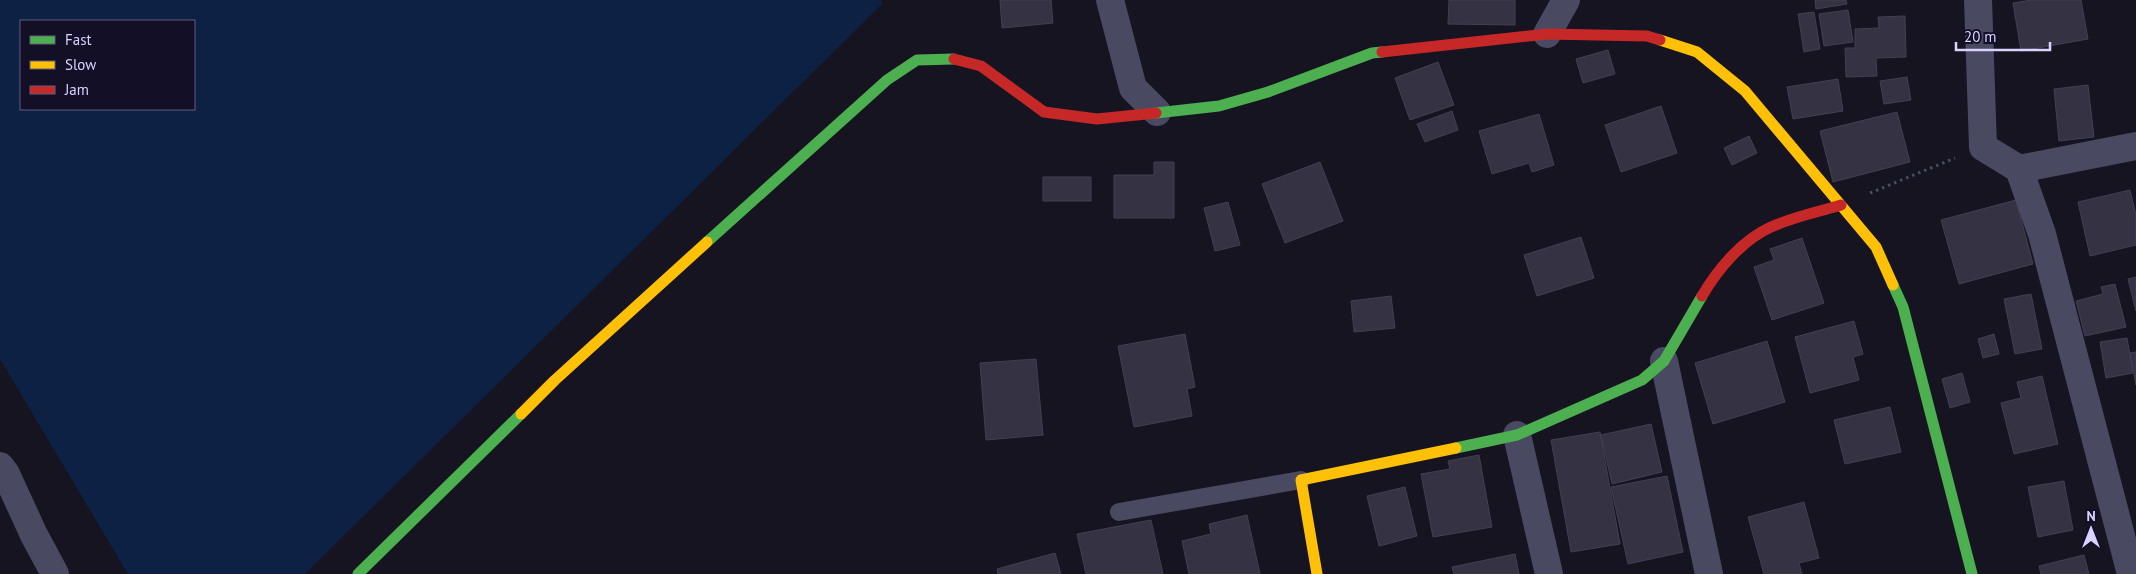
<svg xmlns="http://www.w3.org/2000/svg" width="2136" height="574" font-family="'PT Sans',sans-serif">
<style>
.water{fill:#0d2144;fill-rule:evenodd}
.building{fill:#343243;stroke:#433f54}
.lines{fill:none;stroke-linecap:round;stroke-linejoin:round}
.path{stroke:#44505f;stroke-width:3;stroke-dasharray:2.5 4;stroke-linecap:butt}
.lane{stroke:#4a4962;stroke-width:18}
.street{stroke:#4a4962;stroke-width:28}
.fast{stroke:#4caf50;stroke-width:11}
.slow{stroke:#ffc107;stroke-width:11}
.jam{stroke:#c62828;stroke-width:11}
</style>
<rect width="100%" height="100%" fill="#161421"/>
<path class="water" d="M0,0H881L882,4L305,574H128L0,359ZM21,21H194V109H21Z"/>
<path class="building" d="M1000,0H1051L1053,23L1002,28Z
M1449,0H1515V25L1448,24Z
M1815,0H1846L1847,4L1816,9Z
M2031,0H2081L2088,39L2021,51L2013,3Z
M1848,10L1853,42L1824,46L1819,14Z
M1814,12L1820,49L1804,52L1798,14Z
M1905,16L1906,57L1876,58L1877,76L1846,77L1845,48H1855V29L1879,28L1878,17Z
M1608,50L1615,74L1583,83L1576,59Z
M1438,62L1454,105L1410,120L1395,78Z
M1907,77L1911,100L1884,104L1880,81Z
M1838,79L1843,111L1793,119L1787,87Z
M2088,85L2094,137L2059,141L2054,89Z
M1661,106L1677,153L1621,172L1605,125Z
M1452,111L1458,130L1425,142L1417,124Z
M1897,112L1910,162L1833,182L1820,131Z
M1539,114L1554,165L1532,172L1529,163L1492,174L1479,131Z
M1749,136L1757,153L1732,165L1724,148Z
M1154,162H1174V218H1114V175H1154Z
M1320,162L1343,221L1285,243L1262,184Z
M1043,177H1091V201H1043Z
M2130,190L2136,215V245L2090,256L2078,202Z
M2016,200L2033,264L1959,284L1941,220Z
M1228,202L1240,245L1215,251L1204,208Z
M1581,237L1594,278L1537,296L1524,255Z
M1802,238L1824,303L1772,320L1754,267L1774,260L1770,249Z
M2136,277V311L2128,279Z
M2115,284L2126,327L2085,336L2076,301L2103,294L2101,287Z
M2031,294L2042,349L2015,354L2004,299Z
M1391,296L1395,328L1354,332L1351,301Z
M1854,321L1863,354L1853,357L1859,380L1810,393L1795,337Z
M1185,334L1195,387L1187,389L1192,416L1134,427L1118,346Z
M1994,334L1999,354L1983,358L1978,339Z
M2127,338L2133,373L2106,378L2100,342Z
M1767,341L1785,402L1713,424L1695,363Z
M2136,352V385L2130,353Z
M1036,359L1043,435L986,440L980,363Z
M1962,373L1970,402L1950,408L1942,379Z
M2042,376L2058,444L2014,454L2001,403L2021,398L2017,382Z
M1890,407L1901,452L1845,464L1834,420Z
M1651,424L1662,472L1612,484L1601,435Z
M1600,432L1620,544L1571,552L1551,440Z
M1479,455L1492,527L1433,537L1421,474L1450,469L1448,461Z
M1667,476L1683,552L1628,564L1611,487Z
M2064,481L2073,530L2038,537L2028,487Z
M1405,487L1417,536L1379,546L1367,496Z
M1804,502L1819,558L1799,563L1802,574H1764L1748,517Z
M1247,515L1260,574H1189L1182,541L1211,534L1209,524Z
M1151,520L1163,574H1086L1077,534Z
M1055,553L1061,574H998L997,569Z
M1515,554L1519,574H1454L1452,567Z
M2084,555L2089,574H2041L2039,566Z"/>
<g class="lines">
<path class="path" d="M1870,193L1955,158"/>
<path class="lane" d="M1119,512L1301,480"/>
<path class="street" d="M1110,0L1133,88L1157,112
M1978,0L1983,147L2019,169L2042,234L2131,574
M1547,34L1566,0
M2019,169L2136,146
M1664,361L1709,574
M1517,435L1549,574
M0,466L6,474L34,535L55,574"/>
<path class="fast" d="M1156,113L1219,106L1268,92L1372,53L1382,52
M707,242L887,80L917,60L954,59
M1893,285L1903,307L1972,574
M1456,448L1517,435L1642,380L1664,361L1702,296
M358,574L521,414"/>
<path class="slow" d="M1660,40L1697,52L1745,91L1876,247L1893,285
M521,414L555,380L707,242
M1317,574L1301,480L1456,448"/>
<path class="jam" d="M1382,52L1547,34L1647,36L1660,40
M954,59L981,66L1044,112L1097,119L1156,113
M1702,296C1718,269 1742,240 1771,227C1793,217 1818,212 1841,205"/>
</g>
<rect x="20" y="20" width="175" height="90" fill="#130f26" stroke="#625e7d"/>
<rect x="30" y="36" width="25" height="8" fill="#4caf50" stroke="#625e7d"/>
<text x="65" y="45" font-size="15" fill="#d9d4ff">Fast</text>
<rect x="30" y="61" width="25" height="8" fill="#ffc107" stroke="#625e7d"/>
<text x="65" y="70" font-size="15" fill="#d9d4ff">Slow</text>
<rect x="30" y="86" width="25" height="8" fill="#c62828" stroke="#625e7d"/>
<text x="65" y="95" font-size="15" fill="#d9d4ff">Jam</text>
<g transform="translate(2091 529)" stroke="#130f26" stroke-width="4" paint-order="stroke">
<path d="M0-4L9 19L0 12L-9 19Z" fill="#d9d4ff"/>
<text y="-8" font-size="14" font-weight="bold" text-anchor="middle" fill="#d9d4ff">N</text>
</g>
<path d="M1956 42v8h94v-8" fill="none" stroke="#d9d4ff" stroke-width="2.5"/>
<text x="1964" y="42" font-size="15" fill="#d9d4ff" stroke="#130f26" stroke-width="4" paint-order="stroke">20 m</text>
</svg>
